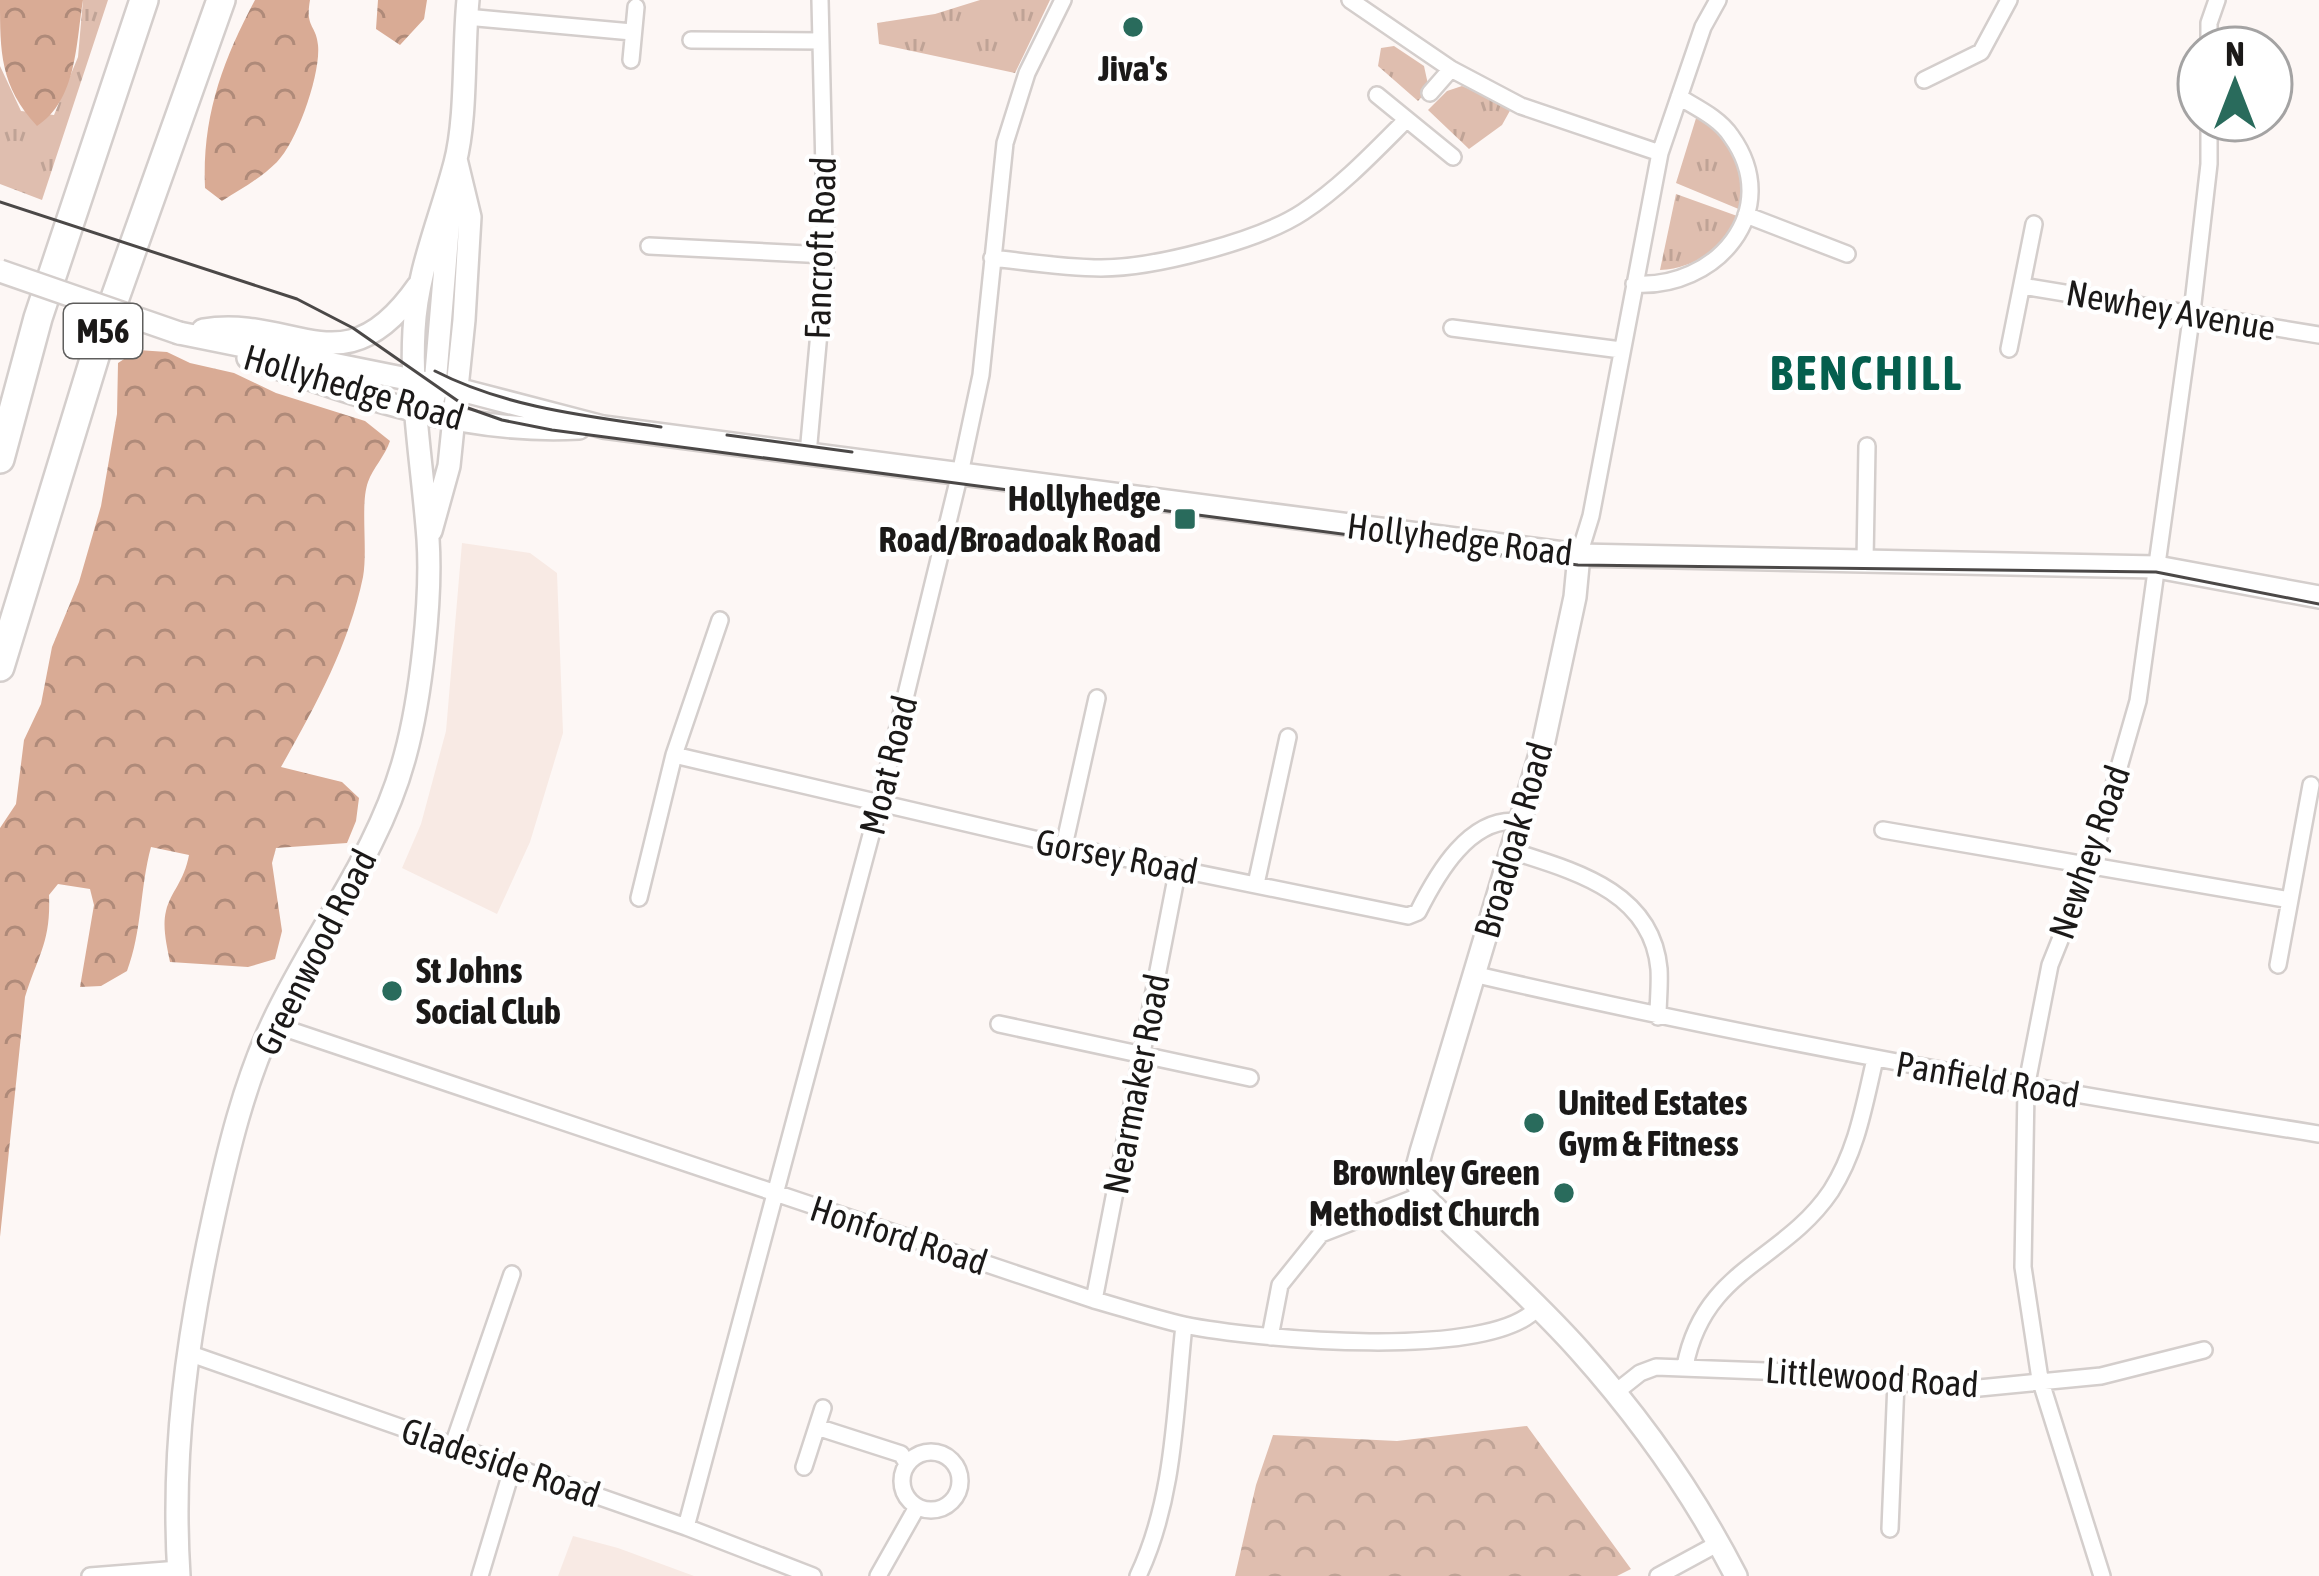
<svg xmlns="http://www.w3.org/2000/svg" width="2319" height="1576" font-family="'Asap Condensed',sans-serif">
<style>
.built{fill:#f8eae4}
.grass{fill:url(#grass-tufts)}
.forest{fill:url(#forest-crowns)}
.park{fill:url(#park-crowns)}
.lines{fill:none;stroke-linecap:round;stroke-linejoin:round}
.street-casing{stroke:#d4cecc;stroke-width:20}
.secondary-casing{stroke:#d4cecc;stroke-width:26}
.highway-casing{stroke:#d4cecc;stroke-width:32}
.street{stroke:#fff;stroke-width:15}
.secondary{stroke:#fff;stroke-width:21}
.highway{stroke:#fff;stroke-width:27}
.tram{stroke:#4b4847;stroke-width:3}
.secondary-bridge-casing{stroke:#d4cecc;stroke-width:26;stroke-linecap:butt}
.secondary-bridge{stroke:#fff;stroke-width:21}
.poi-dot{fill:#296b5c;stroke:#fff;stroke-width:4.5}
.labels{text-anchor:middle;dominant-baseline:central;stroke-width:9;stroke-linejoin:round;paint-order:stroke}
.shield{fill:#fff;stroke:#5f5e5d;stroke-width:3}
.shield-label{font-size:33px;font-weight:bold;fill:#1b1918}
.poi-label{font-size:36px;font-weight:bold;fill:#1b1918;stroke:#fff;text-anchor:end}
.street-label{font-size:36px;fill:#1b1918;stroke:#fff}
.district-label{font-size:48px;font-weight:bold;letter-spacing:3px;fill:#055f4e;stroke:#fff}
</style>
<defs>
<pattern id="grass-tufts" width="24" height="20" patternUnits="userSpaceOnUse" patternTransform="scale(3)"><rect width="24" height="20" fill="#dfbeaf"/><path d="M3 7l-1-3M5 7V3M7 7l1-3M15 17l-1-3M17 17v-4M19 17l1-3" fill="none" stroke="#bfa396"/></pattern>
<pattern id="forest-crowns" width="20" height="18" patternUnits="userSpaceOnUse" patternTransform="scale(3)"><rect width="20" height="18" fill="#d9ab95"/><path d="M2 6a3 3 0 1 1 6 0M12 15a3 3 0 1 1 6 0" fill="none" stroke="#af8a79"/></pattern>
<pattern id="park-crowns" width="20" height="18" patternUnits="userSpaceOnUse" patternTransform="scale(3)"><rect width="20" height="18" fill="#dfbeaf"/><path d="M2 6a3 3 0 1 1 6 0M12 15a3 3 0 1 1 6 0" fill="none" stroke="#bfa396"/></pattern>
</defs>
<rect width="100%" height="100%" fill="#fdf7f5"/>
<path class="built" d="M462,543L530,553L557,573L563,733L530,842L497,914L402,868L421,824L446,731Z
M573,1536L618,1548L694,1576H558Z"/>
<path class="grass" d="M83,0H108L42,200L0,184V66L21,111L54,115L78,57Z
M980,0H1050L1015,73L879,44L877,23L935,14Z
M1394,46L1424,66L1429,89L1418,101L1378,66L1381,48Z
M1462,86L1512,107L1502,125L1469,149L1428,110L1447,91Z
M1697,115C1732,133 1752,170 1741,210L1676,183Z
M1676,194L1740,217C1721,248 1697,268 1660,270Z"/>
<path class="forest" d="M0,0H83C76,43 77,100 37,126C0,86 0,52 0,0Z
M255,0H310C305,28 316,24 318,45C321,74 297,142 277,162C261,178 241,189 222,201L205,188C202,117 222,62 255,0Z
M378,0H427L424,19L400,45L376,29Z
M138,350L167,352L190,363L234,373L276,393L365,421L390,441C385,456 373,468 368,482C360,504 368,550 363,577C349,645 315,707 281,767L342,782L359,798L356,821L347,843L276,848L272,863L282,931L275,959L248,967L170,962C167,946 162,927 166,911C171,891 184,882 189,855L151,847C140,887 142,932 127,971L101,986L80,987L94,905L90,889L58,884L49,895C51,942 38,955 25,997L0,1237V828L16,804L24,740L41,704L52,647L79,582L101,506L117,414L118,363Z"/>
<path class="park" d="M1527,1426L1631,1569L1617,1576H1235L1256,1485L1273,1435L1397,1441Z"/>
<g class="lines">
<defs>
<path id="street" d="M1350,0L1451,69L1521,106L1660,153
M466,17L632,32
M691,40L821,41
M2209,48V23L2217,0
M631,60L636,7
M1924,80L1981,52L2009,0
M1430,93L1451,69
M1377,95L1453,157
M1746,215L1847,254
M649,246L826,255
M992,258C1028,262 1065,268 1101,268C1154,268 1259,241 1303,212C1341,187 1374,152 1406,120
M1634,284C1715,290 1785,211 1731,136C1719,118 1697,108 1679,97
M2022,286L2319,335
M1452,328L1621,350
M2009,349L2034,224
M808,454L826,255L820,0
M1579,555L1591,516L1660,153L1703,27L1718,0
M1865,561L1867,446
M674,755L1064,846L1408,916L1418,912C1436,876 1470,814 1521,822
M1883,830L2290,900L2278,965
M1064,846L1097,698
M1512,851C1574,871 1652,891 1659,969C1660,985 1658,1001 1658,1017
M1256,884L1288,737
M639,898L674,755L720,620
M2290,900L2311,785
M1473,974C1753,1039 2035,1089 2319,1134
M272,1024L1094,1300C1123,1308 1153,1318 1184,1325C1252,1339 1493,1362 1538,1307
M999,1024L1250,1078
M1094,1300L1178,868
M1270,1337L1280,1285L1321,1234L1422,1195
M188,1353L686,1527L813,1576
M1685,1366C1704,1268 1783,1262 1831,1191C1857,1150 1864,1106 1875,1059
M1616,1392L1640,1373L1656,1367L1790,1372L1969,1389L2101,1376L2204,1350
M817,1427L901,1454L907,1463
M453,1445L512,1274
M902 1481a29 29 0 1 1 58 0a29 29 0 1 1-58 0Z
M804,1467L823,1408
M686,1527L879,805L961,469L981,375L1005,143L1027,73L1063,0
M1890,1529L1896,1382
M90,1576L179,1569
M480,1576L513,1466
M878,1576L917,1507
M1138,1576C1175,1498 1175,1409 1184,1325
M1658,1576L1719,1543
M2102,1576L2040,1379L2023,1267L2026,1088L2050,965L2093,858L2138,701L2192,312L2209,164V120"/>
<path id="secondary" d="M203,330C295,315 344,392 418,286
M179,333L457,389L603,427L1579,555L2157,567L2319,597
M248,358C354,395 466,435 579,428
M434,397L450,207
M431,531L449,466L464,320L470,217L456,159
M1579,555L1575,597L1544,741L1421,1152L1415,1175L1422,1195C1474,1247 1530,1295 1579,1350C1639,1417 1695,1496 1736,1576
M179,1576C171,1451 187,1338 214,1215C228,1151 244,1084 272,1024C314,933 379,854 405,756C421,698 432,598 428,539C423,469 410,401 414,330C417,271 440,220 455,163C467,117 463,50 468,0"/>
<path id="highway" d="M0,459L38,318L144,0
M0,667L100,340L221,0"/>
</defs>
<use href="#street" class="street-casing"/>
<use href="#secondary" class="secondary-casing"/>
<use href="#highway" class="highway-casing"/>
<use href="#street" class="street"/>
<use href="#secondary" class="secondary"/>
<use href="#highway" class="highway"/>
<path class="tram" d="M0,202L297,299L353,328L468,408L502,420L552,430L1578,565L2156,572L2319,604
M435,371C505,407 585,416 661,427
M727,435L852,452"/>
<defs>
<path id="secondary-bridge" d="M0,271L179,333"/>
</defs>
<use href="#secondary-bridge" class="secondary-bridge-casing"/>
<use href="#secondary-bridge" class="secondary-bridge"/>
</g>
<g class="poi-dot">
<circle cx="1133" cy="27" r="12"/>
<rect x="1173" y="507" width="24" height="24" rx="6"/>
<circle cx="392" cy="991" r="12"/>
<circle cx="1534" cy="1123" r="12"/>
<circle cx="1564" cy="1193" r="12"/>
</g>
<g class="labels">
<rect class="shield" x="64" y="304" width="78" height="54" rx="9"/>
<g class="shield-label">
<text x="103" y="331">M56</text>
</g>
<g class="poi-label">
<text x="1133" y="68" text-anchor="middle">Jiva's</text>
<text x="1161" y="498">Hollyhedge<tspan x="1161" dy="41">Road/Broadoak Road</tspan></text>
<text x="416" y="970" text-anchor="start">St Johns<tspan x="416" dy="41">Social Club</tspan></text>
<text x="1558" y="1102" text-anchor="start">United Estates<tspan x="1558" dy="41">Gym &amp; Fitness</tspan></text>
<text x="1540" y="1172">Brownley Green<tspan x="1540" dy="41">Methodist Church</tspan></text>
</g>
<g class="street-label">
<text transform="translate(820 248) rotate(-88)">Fancroft Road</text>
<text transform="translate(2171 310) rotate(10)">Newhey Avenue</text>
<text transform="translate(354 387) rotate(16)">Hollyhedge Road</text>
<text transform="translate(1460 539) rotate(7)">Hollyhedge Road</text>
<text transform="translate(888 765) rotate(-76)">Moat Road</text>
<text transform="translate(1513 840) rotate(-74)">Broadoak Road</text>
<text transform="translate(2089 852) rotate(-71)">Newhey Road</text>
<text transform="translate(1117 856) rotate(11)">Gorsey Road</text>
<text transform="translate(315 952) rotate(-63)">Greenwood Road</text>
<text transform="translate(1988 1079) rotate(10)">Panfield Road</text>
<text transform="translate(1136 1084) rotate(-79)">Nearmaker Road</text>
<text transform="translate(899 1235) rotate(18)">Honford Road</text>
<text transform="translate(1872 1377) rotate(4)">Littlewood Road</text>
<text transform="translate(501 1462) rotate(19)">Gladeside Road</text>
</g>
<g class="district-label">
<text x="1867" y="372">BENCHILL</text>
</g>
</g>
<g transform="translate(2235 84)"><circle r="57" fill="#ffffff" stroke="#a4a3a3" stroke-width="3"/>
<path d="M0-9L21 45L0 30L-21 45Z" fill="#296b5c"/>
<text y="-18" font-size="33" font-weight="bold" text-anchor="middle" fill="#1b1918">N</text>
</g>
</svg>
